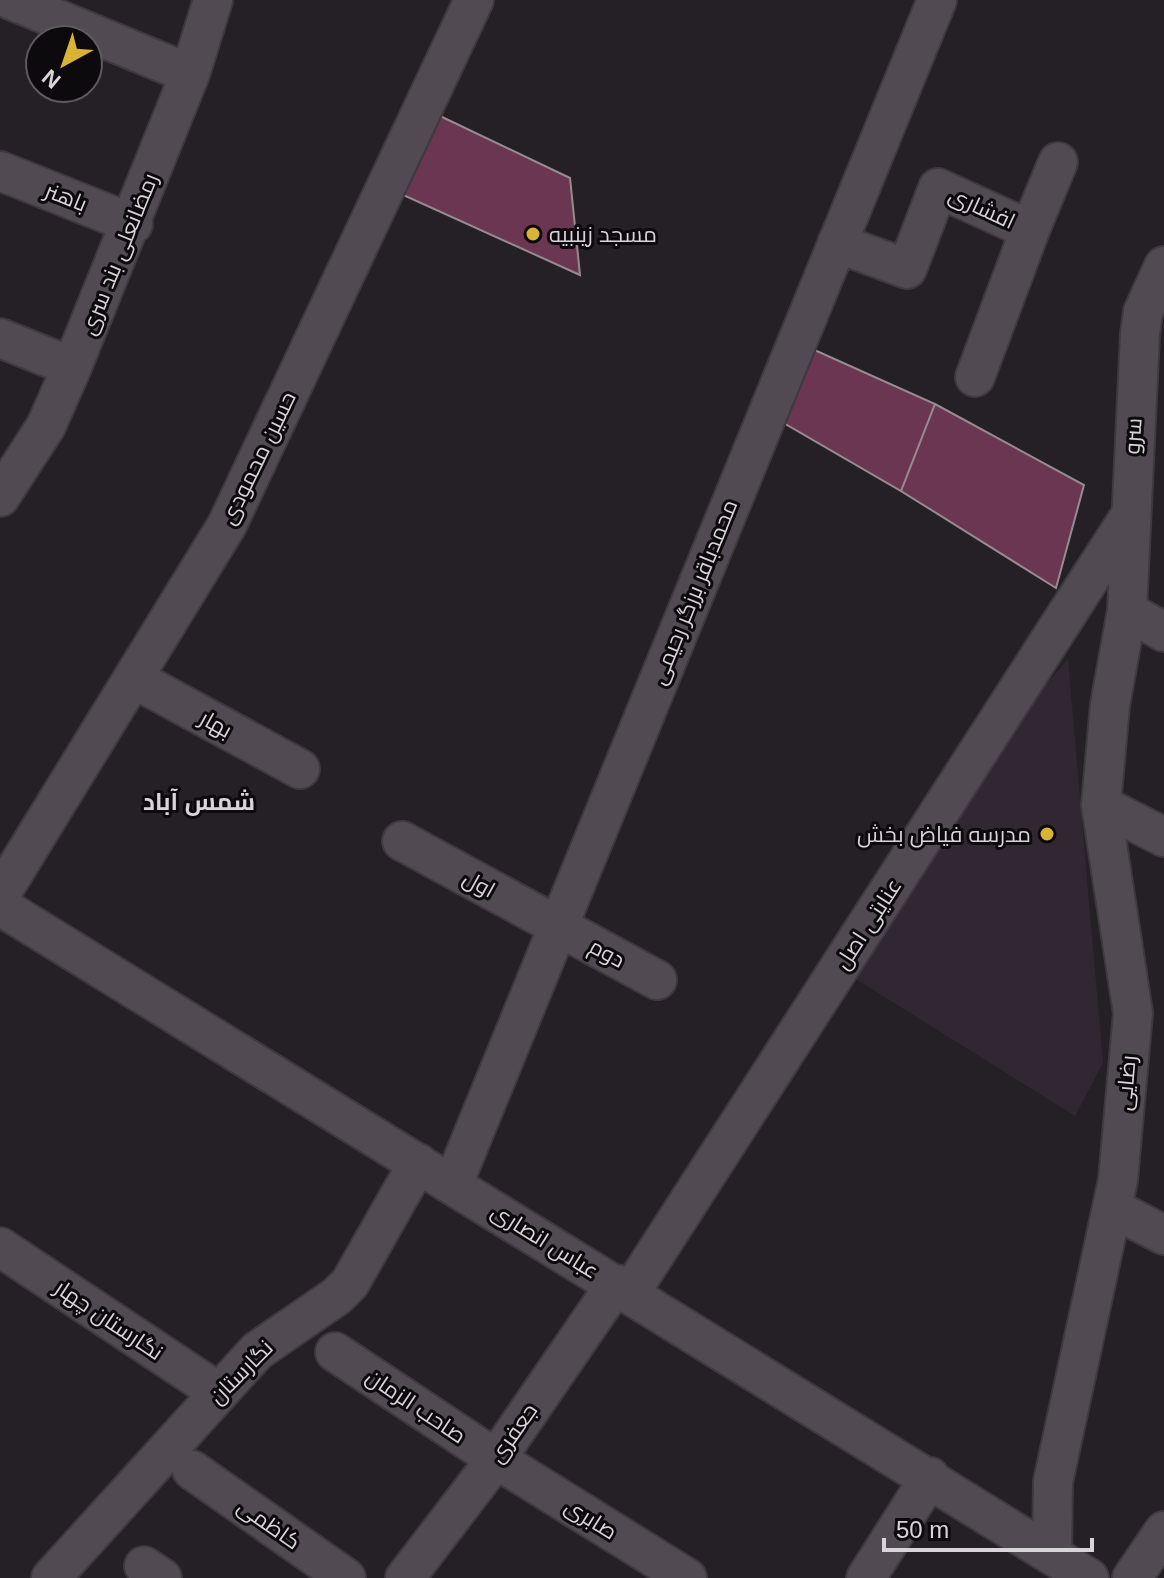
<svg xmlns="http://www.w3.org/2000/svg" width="1164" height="1578" font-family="Arial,Cairo,sans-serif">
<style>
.built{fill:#312732}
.building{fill:#6a3651;stroke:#978b90;stroke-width:2}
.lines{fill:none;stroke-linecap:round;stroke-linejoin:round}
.minor-casing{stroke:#3e393f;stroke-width:42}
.minor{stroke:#514a52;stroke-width:38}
.poi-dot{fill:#d8b434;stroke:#0d0a0d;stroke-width:3}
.labels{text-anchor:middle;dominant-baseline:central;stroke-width:6;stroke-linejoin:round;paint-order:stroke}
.street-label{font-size:22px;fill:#d8d4d9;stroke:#0d0a0d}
.poi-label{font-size:22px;fill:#d8d4d9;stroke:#0d0a0d;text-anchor:start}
.neighbourhood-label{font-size:24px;font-weight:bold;fill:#d8d4d9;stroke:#0d0a0d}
</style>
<rect width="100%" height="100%" fill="#251f26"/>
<path class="built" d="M1068,659L1103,1063L1075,1116L851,976L1033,700Z"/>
<path class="building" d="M440,116L570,178L580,275L401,194Z
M810,348L935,404L901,491L782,422Z
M935,404L1084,485L1056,588L901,491Z"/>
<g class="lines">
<defs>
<path id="minor" d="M11,0L190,74
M0,171L133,224
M1030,230L1058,162
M837,243L907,269L938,188L1030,230L975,377
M0,338L72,367
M0,497L46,426L72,367L190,74L213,0
M1127,611L1164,632
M133,678L300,769
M1101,805L1164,837
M402,841L657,980
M0,895L227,525L474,0
M0,906L1089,1578
M453,1184L937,0
M1112,1208L1164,1235
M0,1247L218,1392
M630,1293L1130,516
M335,1352L496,1459L687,1578
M192,1470L346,1578
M1052,1552L1053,1482L1118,1180L1133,1013L1101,805L1110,705L1127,611L1140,334L1143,312L1164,266
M144,1566L162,1578
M51,1578L257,1351L337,1296L350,1283L418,1163
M405,1578L496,1459L616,1284
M866,1578L930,1477
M1132,1578L1164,1531"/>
</defs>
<use href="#minor" class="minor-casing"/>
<use href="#minor" class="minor"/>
</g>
<g class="poi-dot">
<circle cx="533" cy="234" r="8"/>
<circle cx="1047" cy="834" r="8"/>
</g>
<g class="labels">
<g class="street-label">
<text transform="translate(66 197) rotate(22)">باهنر</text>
<text transform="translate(982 208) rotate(25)">افشاری</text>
<text transform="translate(119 254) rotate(-68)">رمضانعلی بند سری</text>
<text transform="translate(1133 436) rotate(-86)">سرو</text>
<text transform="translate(258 458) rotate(-64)">حسین محمودی</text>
<text transform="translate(694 592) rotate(-68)">محمدباقر برزگر رحیمی</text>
<text transform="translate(216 724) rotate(29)">بهار</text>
<text transform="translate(479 884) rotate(29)">اول</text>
<text transform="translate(868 924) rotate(-57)">عنایتی اصل</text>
<text transform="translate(607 953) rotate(28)">دوم</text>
<text transform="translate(1126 1083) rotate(-85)">رضایی</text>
<text transform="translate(545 1241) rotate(32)">عباس انصاری</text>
<text transform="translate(109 1320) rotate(34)">نگارستان چهار</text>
<text transform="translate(241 1372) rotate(-45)">نگارستان</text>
<text transform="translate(416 1406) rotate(34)">صاحب الزمان</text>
<text transform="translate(513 1433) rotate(-55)">جعفری</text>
<text transform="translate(591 1519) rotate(32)">صابری</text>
<text transform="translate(269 1524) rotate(35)">کاظمی</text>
</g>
<g class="poi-label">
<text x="549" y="234">مسجد زینبیه</text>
<text x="1031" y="834" text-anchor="end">مدرسه فیاض بخش</text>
</g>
<g class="neighbourhood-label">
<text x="199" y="801">شمس آباد</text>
</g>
</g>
<g transform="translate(64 64) rotate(220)"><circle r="38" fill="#0d0a0d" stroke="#5e5b5f" stroke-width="2"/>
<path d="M0-6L14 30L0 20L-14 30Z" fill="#d8b434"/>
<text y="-12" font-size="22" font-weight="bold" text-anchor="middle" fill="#d8d4d9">N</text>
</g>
<path d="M884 1538v12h208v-12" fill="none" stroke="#d8d4d9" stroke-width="4"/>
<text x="896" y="1538" font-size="24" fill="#d8d4d9" stroke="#0d0a0d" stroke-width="6" paint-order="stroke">50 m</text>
</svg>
